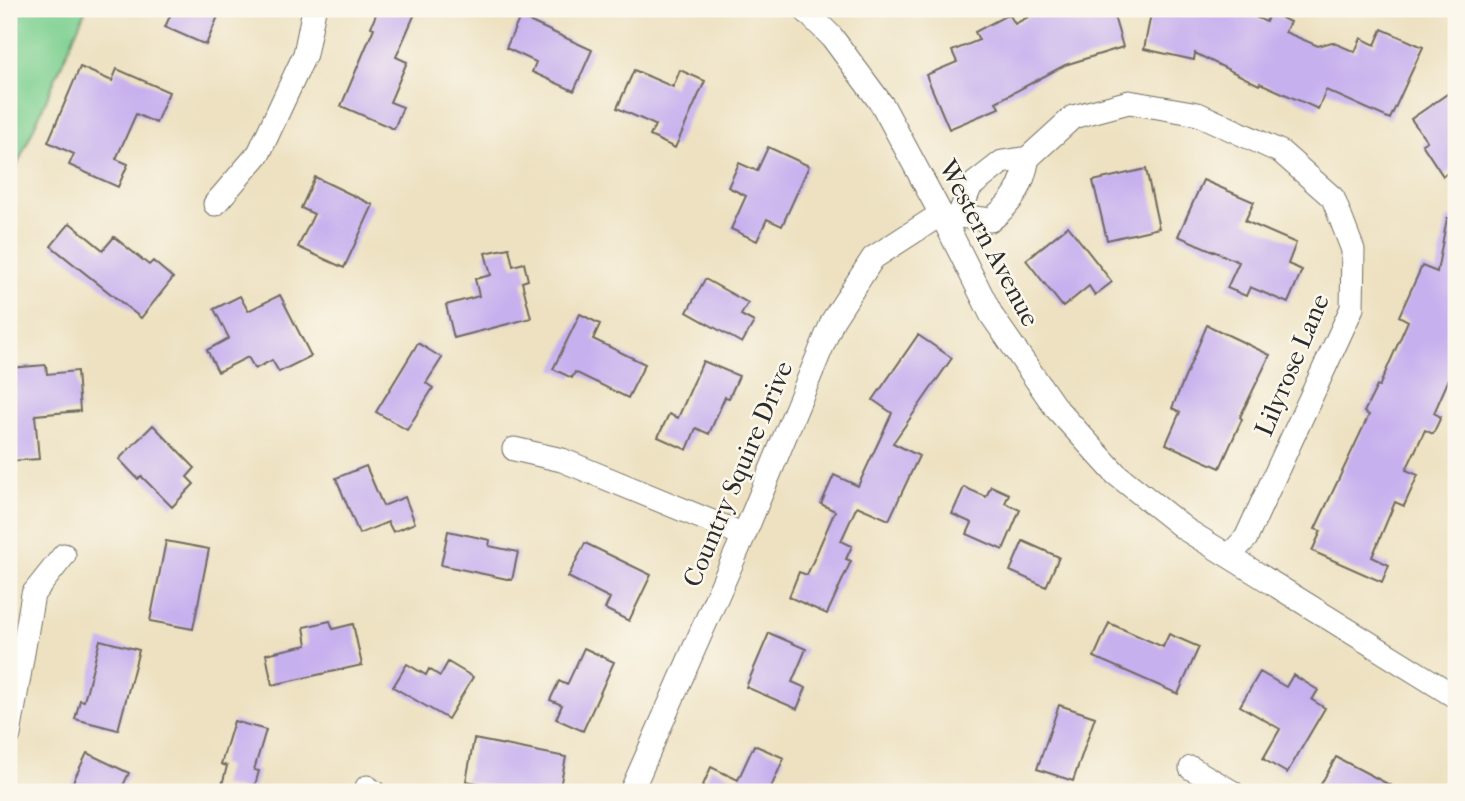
<svg xmlns="http://www.w3.org/2000/svg" width="1465" height="801" font-family="'IM FELL French Canon',serif">
<style>
.green{fill:#7ed091;stroke:#547e5e;stroke-width:2}
.building{fill:#c7b0ee}
.lines{fill:none;stroke-linecap:round;stroke-linejoin:round}
.minor-casing{stroke:#6f6b60;stroke-width:25}
.path{stroke:#6f6b60;stroke-width:4.5;stroke-dasharray:2 5;stroke-linecap:butt}
.minor{stroke:#fff;stroke-width:23}
.labels{text-anchor:middle;dominant-baseline:central;stroke-width:5;stroke-linejoin:round;paint-order:stroke}
.street-label{font-size:26px;fill:#2b2b2b;stroke:#fbf7ec}
</style>
<rect width="100%" height="100%" fill="#fbf7ec"/>
<filter id="ink" filterUnits="userSpaceOnUse"><feTurbulence type="fractalNoise" baseFrequency=".0143" numOctaves="2"/><feDisplacementMap in="SourceGraphic" scale="14" xChannelSelector="R" yChannelSelector="G"/><feConvolveMatrix kernelMatrix="1 2 1 2 8 2 1 2 1" color-interpolation-filters="sRGB"/></filter>
<filter id="wash" filterUnits="userSpaceOnUse"><feTurbulence type="fractalNoise" baseFrequency=".00686" numOctaves="4" result="noise"/><feDisplacementMap in="SourceGraphic" scale="28" xChannelSelector="R" yChannelSelector="G"/><feGaussianBlur stdDeviation="1.57" result="paint"/><feColorMatrix in="noise" values="0 0 0 0 0 0 0 0 0 0 0 0 0 0 0 0 0 1.4 0 .05"/><feComposite in="paint" operator="in"/></filter>
<g filter="url(#wash)">
<rect width="100%" height="100%" fill="#ede1c1"/>
<path class="green" d="M9,9H86L9,184Z"/>
<g id="blocks">
<path class="building" d="M173,9H221L206,45L165,27Z
M378,9H417L396,57L407,62L390,102L403,107L394,129L341,106L374,28L371,27Z
M1043,9H1112L1123,47L1065,65L996,102L999,108L949,129L926,75L957,62L952,51L979,40L975,32L1009,14L1015,24Z
M1152,9H1239L1266,22L1270,12L1290,22L1285,32L1318,46L1332,42L1355,52L1361,38L1375,45L1382,29L1423,47L1390,119L1326,90L1318,109L1260,83L1259,85L1195,53L1194,60L1144,49Z
M520,17L592,50L574,91L532,72L536,62L506,48Z
M80,67L112,81L117,69L169,92L156,123L136,114L116,159L128,164L118,187L69,165L74,154L48,142Z
M634,70L673,87L680,70L705,81L675,148L650,136L655,125L617,108Z
M1456,88V167L1443,176L1422,144L1427,141L1411,119Z
M768,147L809,166L782,226L767,219L757,241L731,229L746,196L728,187L739,163L757,171Z
M1146,169L1159,228L1107,240L1093,181Z
M315,177L373,205L344,268L298,247L314,214L301,208Z
M1203,180L1254,202L1245,221L1296,243L1288,264L1302,270L1288,303L1250,287L1246,296L1227,288L1239,262L1178,236Z
M1447,218L1456,219V363L1434,413L1441,417L1433,434L1425,430L1406,470L1418,475L1404,506L1395,502L1372,557L1389,565L1382,582L1312,551L1321,531L1315,529L1369,415L1364,412L1377,386L1379,387L1408,321L1399,316L1422,266L1437,272Z
M70,223L103,250L114,237L149,265L153,261L173,278L141,318L51,246Z
M1068,226L1112,282L1095,295L1089,286L1063,307L1026,260Z
M509,248L513,266L524,263L528,280L522,282L531,318L454,338L446,305L479,296L475,279L491,275L485,253Z
M705,279L748,303L741,315L754,322L742,343L687,312Z
M280,295L311,356L279,372L272,360L255,369L248,357L218,372L207,350L229,338L214,309L240,296L248,311Z
M580,314L600,324L593,339L645,364L628,398L575,372L572,378L553,369Z
M1207,325L1270,355L1240,417L1242,419L1220,468L1166,444L1180,412L1172,408Z
M918,335L952,358L893,443L919,456L889,520L857,506L841,541L852,546L846,559L851,561L827,614L789,597L799,572L807,575L835,511L821,504L834,475L858,486L892,413L873,400Z
M418,343L442,358L426,383L433,388L407,430L376,412Z
M703,361L739,376L729,398L725,397L709,434L696,428L687,450L658,437L669,414L678,418Z
M46,365L47,374L77,371L80,411L35,415L39,459L9,461V368Z
M153,425L195,468L187,477L194,484L172,507L141,476L138,479L119,459Z
M366,466L383,506L405,497L415,523L393,532L388,522L359,534L336,478Z
M991,486L1009,494L1005,503L1020,510L1003,550L967,534L972,523L952,514L964,487L986,497Z
M448,531L490,540L489,546L518,552L512,580L441,565Z
M166,541L209,549L193,629L150,621Z
M1023,541L1059,557L1046,587L1010,571Z
M585,543L651,575L629,621L605,609L610,598L568,577Z
M330,621L333,629L353,624L362,665L272,685L266,654L307,645L304,627Z
M1109,623L1163,647L1169,634L1199,647L1178,694L1094,657Z
M769,633L806,649L792,682L806,688L797,709L746,687Z
M100,640L139,650L118,730L75,719L80,700L84,701Z
M584,648L614,662L583,731L556,719L562,705L550,700L559,681L567,685Z
M448,662L473,677L448,719L393,687L407,664L426,675L429,669L440,676Z
M1260,672L1286,687L1293,675L1318,690L1312,700L1325,708L1287,773L1263,759L1280,729L1240,706Z
M1059,705L1095,717L1073,781L1037,769Z
M234,721L266,730L254,770L259,771L253,792L222,785L227,766L221,764Z
M474,739L566,757L559,792H527L466,781Z
M754,745L784,758L769,792H700L711,767L738,780Z
M87,753L129,773L120,792H68Z
M1336,757L1403,792H1333L1320,786Z"/>
</g>
</g>
<g filter="url(#ink)">
<use href="#blocks" fill-opacity="0" stroke="#6f6b60" stroke-width="2"/>
<g class="lines">
<defs>
<path id="minor" d="M804,9L832,37L883,106L941,214L992,316L1055,407L1116,474L1185,529L1456,697
M1028,158L1073,117L1129,102L1198,114L1281,152L1333,198L1353,250L1352,308L1246,538L1229,556
M1028,158C1022,188 1014,201 991,220L959,216L970,187L1002,162Z
M215,204L259,153L305,54L314,9
M514,449L562,460L744,535
M9,735L33,594L64,555
M1191,768L1232,792
M367,787L374,792
M631,792L744,535L833,320L873,258L941,214"/>
</defs>
<use href="#minor" class="minor-casing"/>
<path class="path" d="M9,31L19,25"/>
<use href="#minor" class="minor"/>
</g>
</g>
<g class="labels">
<g class="street-label">
<text transform="translate(989 243) rotate(62)">Western Avenue</text>
<text transform="translate(1292 365) rotate(-67)">Lilyrose Lane</text>
<text transform="translate(738 474) rotate(-67)">Country Squire Drive</text>
</g>
</g>
<rect width="1465" height="801" fill="none" stroke="#fbf7ec" stroke-width="35"/>
</svg>
